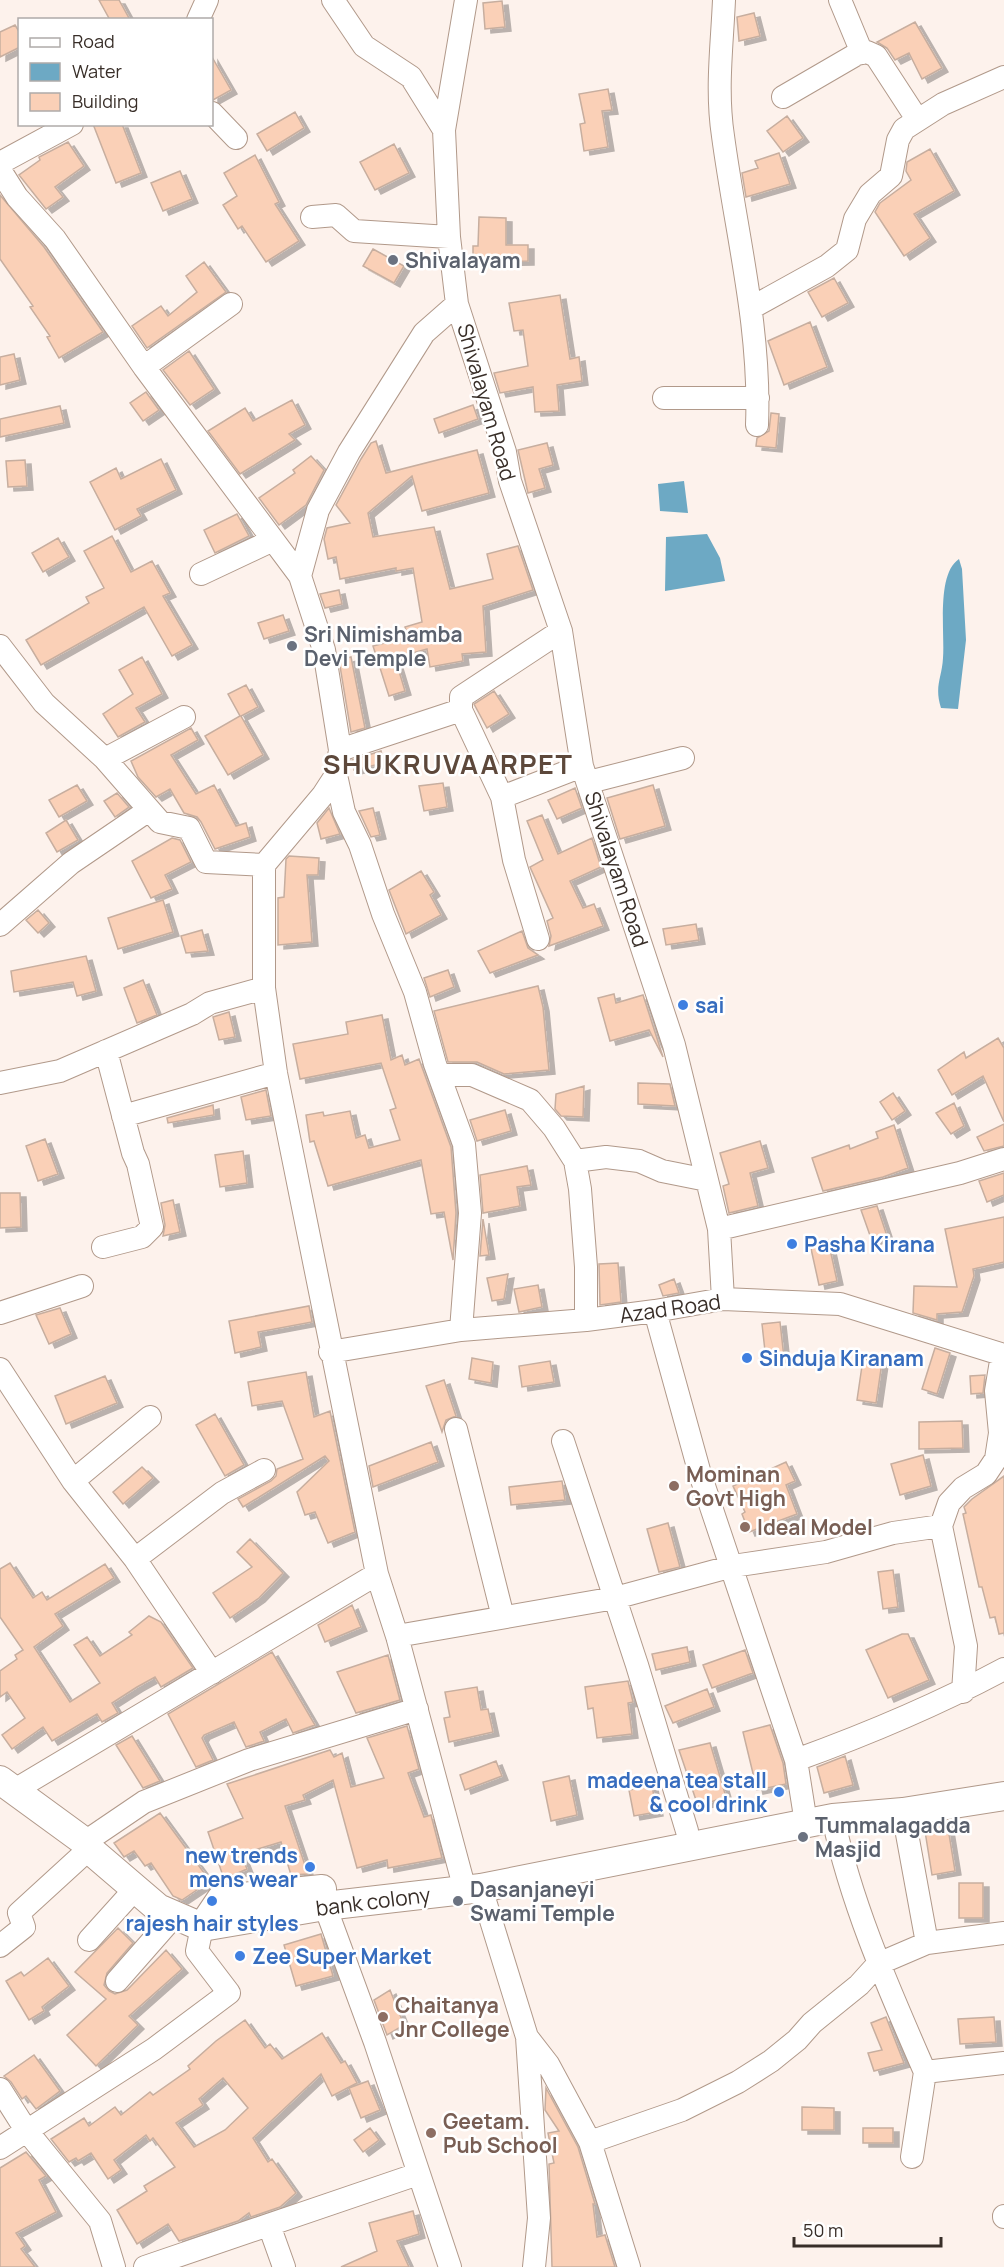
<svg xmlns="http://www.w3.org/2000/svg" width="1004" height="2267" font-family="Manrope,sans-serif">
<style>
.water{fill:#6da9c4}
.building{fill:#fad0b7;stroke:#c7ae9f;stroke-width:1.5;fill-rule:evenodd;filter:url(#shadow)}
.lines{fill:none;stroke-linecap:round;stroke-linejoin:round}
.minor-casing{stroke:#b1998a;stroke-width:24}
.major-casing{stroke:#b1998a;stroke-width:30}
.minor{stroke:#fff;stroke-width:22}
.major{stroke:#fff;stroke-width:28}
.worship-dot{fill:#6b7280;stroke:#fff;stroke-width:2}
.shop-dot{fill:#3f7fe0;stroke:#fff;stroke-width:2}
.education-dot{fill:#8d6e63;stroke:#fff;stroke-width:2}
.labels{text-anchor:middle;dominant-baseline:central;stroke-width:5;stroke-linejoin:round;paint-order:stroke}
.worship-label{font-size:21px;font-weight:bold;fill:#5b616d;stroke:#fff;text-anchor:start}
.street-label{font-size:21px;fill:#382e28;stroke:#fff}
.shop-label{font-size:21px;font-weight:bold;fill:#366cbe;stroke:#fff;text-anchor:start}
.education-label{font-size:21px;font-weight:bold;fill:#785e54;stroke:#fff;text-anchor:start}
.district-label{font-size:27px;font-weight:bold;letter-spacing:1.5px;fill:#5d483b;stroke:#fff}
</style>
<defs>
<filter id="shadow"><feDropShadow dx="6" dy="4" stdDeviation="0" flood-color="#0004"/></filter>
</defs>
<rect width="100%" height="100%" fill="#fdf2ec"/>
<path class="water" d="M684,481L688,513L660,511L658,484Z
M707,534L720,558L725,581L665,591L666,537Z
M959,559L962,569L966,640L958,709L941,708C934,686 942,678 943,658C945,633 936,574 959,559Z"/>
<path class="building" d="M99,0H119L130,20H110Z
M502,1L505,27L485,29L483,3Z
M754,13L760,36L739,41L737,17Z
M915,22L942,68L922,79L909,53L895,60L887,48L877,42Z
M15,25L20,33V47L0,57V32Z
M212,57L231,90L213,100H212Z
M608,89L612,110L602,111L608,147L584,151L580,124L585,123L579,94Z
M295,112L304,128L267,151L257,134Z
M787,116L803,138L783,152L767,131Z
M93,124H122L141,173L116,183Z
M68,142L84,166L55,187L63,197L46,209L19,175L40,160L39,157Z
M394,144L409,173L375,190L360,162Z
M930,149L954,191L914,214L930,238L904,256L875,212L880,203L911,180L906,171L907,162Z
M779,153L790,184L746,197L742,173L758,168L755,161Z
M255,155L279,202L275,204L299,241L266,262L242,226L238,229L223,205L237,196L224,173Z
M180,171L192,199L163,211L151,183Z
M0,195L44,247L103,332L59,358L47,337L50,336L30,307L33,306L0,259Z
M479,217L506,218V245H528V261L473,262V246H478Z
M373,249L404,266L394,283L363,266Z
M204,262L226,292L147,348L132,326L161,306L168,316L197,292L186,276Z
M834,278L848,303L822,317L808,292Z
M560,295L570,359L579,357L582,381L557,385L559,411L535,412L533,387L500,393L494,373L528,366L523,330L514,331L509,303Z
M810,322L827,367L784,385L768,341Z
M189,351L214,389L190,405L163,370Z
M14,354L20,380L0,385V357Z
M146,392L159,410L143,421L130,403Z
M292,400L305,425L289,434L295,440L240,474L208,431L245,408L253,421Z
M473,405L478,419L439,433L434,419Z
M60,406L64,423L0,437V419Z
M771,413L779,414L776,448L756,446L757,438L769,431Z
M376,441L386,473L477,450L489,493L422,511L412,476L368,513L373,537L434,527L450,589L493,579L487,554L518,546L533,590L483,606L486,652L462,654L463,661L430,667L427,649L395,658L405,691L389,696L373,646L408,637L405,627L422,622L413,568L396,571V568L340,579L336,557L328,559L324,539L327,528L350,523L336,505L361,459L371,443Z
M547,443L553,465L539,469L545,488L528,493L518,450Z
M311,456L324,470L306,505L279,525L259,498L295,473L293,470Z
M161,459L176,490L137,509L141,516L115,530L90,482L116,468L121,479Z
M25,460L27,486L8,487L6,461Z
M237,514L249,536L215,553L204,530Z
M112,536L131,572L152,561L170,593L163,596L192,645L172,656L144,607L41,665L26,640L89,603L86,597L104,588L84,551Z
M58,538L69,557L43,572L32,553Z
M339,590L342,604L325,608L320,594Z
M283,615L289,631L264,639L258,623Z
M142,657L162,694L136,708L145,722L118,737L103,714L133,694L119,670Z
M351,657L365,728L351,732L339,660Z
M246,685L258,707L241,716L263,755L228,775L205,736L240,716L228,694Z
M494,691L509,714L487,728L474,704Z
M191,728L198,740L171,755L196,794L214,785L236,826L246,823L250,837L215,849L201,822L197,817L184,813L170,789L156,797L138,777L131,761Z
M381,751L384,763L354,770L352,760Z
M443,783L447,807L424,811L419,786Z
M77,785L87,801L59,817L49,800Z
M653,785L665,826L620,839L607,798Z
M575,788L582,808L557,819L548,800Z
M117,793L129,807L115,817L104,801Z
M329,808L340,834L321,839L317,823Z
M373,808L380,835L371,837L359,811Z
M542,815L558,854L592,838L601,867L570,881L583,908L594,904L603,926L549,946L551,936L547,921L553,918L530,867L543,860L527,821Z
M66,820L78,840L57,852L46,833Z
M172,838L180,840L191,862L165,875L172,889L151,898L132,861Z
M289,856L319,858L318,875H307L312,942L278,945V898L284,897L286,859Z
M421,871L434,892L430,895L441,915L406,934L389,890Z
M163,900L173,932L118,949L108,918Z
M38,910L49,923L38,933L26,920Z
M696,924L699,940L666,945L663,929Z
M202,930L208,951L186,953L181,936Z
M522,931L528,948L538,955L490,973L478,951Z
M86,956L96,991L77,996L73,982L14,992L11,971Z
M448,970L454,987L430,997L424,978Z
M143,980L157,1015L137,1023L124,988Z
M538,986L543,1007L549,1070L504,1074L477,1062H448L434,1011Z
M614,994L616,1003L643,995L663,1057L649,1030L610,1041L598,998Z
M229,1012L235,1037L219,1040L213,1017Z
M382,1015L391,1060L402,1055L405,1065L419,1059L451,1147L456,1213L453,1260L444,1212L431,1214L421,1160L328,1186L314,1141L310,1142L306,1115L323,1112L324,1116L350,1111L356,1138L365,1135L369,1148L400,1140L390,1110L396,1108L381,1063L300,1079L293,1044L348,1034L346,1022Z
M998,1038L1004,1048V1122L983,1076L952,1095L938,1070L964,1052L966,1058Z
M638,1083L670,1084L675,1106L638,1104Z
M584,1086L583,1117L561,1116L555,1109L556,1094Z
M266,1090L271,1116L246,1120L241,1097Z
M893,1093L905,1111L892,1120L880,1102Z
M954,1103L964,1126L951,1134L936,1113Z
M213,1105L214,1115L168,1123L167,1118Z
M505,1110L511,1131L477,1141L470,1120Z
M1004,1124V1146L984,1151L977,1137Z
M894,1125L908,1168L883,1177L823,1191L812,1158L849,1145L850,1149L878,1138L876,1132Z
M45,1139L58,1174L38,1181L26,1146Z
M760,1141L768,1168L750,1173L758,1206L729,1213L723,1186L729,1184L720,1153Z
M243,1151L247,1183L220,1187L215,1155Z
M527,1166L531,1185L517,1187L520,1206L483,1213L480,1175Z
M1004,1173V1195L987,1202L979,1181Z
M0,1193H20L21,1227L0,1228Z
M173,1200L180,1232L163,1236L165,1225L161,1203Z
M877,1206L887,1236L872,1241L861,1210Z
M1004,1217V1262L973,1269L974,1276L962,1312L937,1314V1320L913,1313L914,1286L957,1287L945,1229Z
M483,1219L489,1255L480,1256Z
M828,1240L837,1281L819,1285L810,1244Z
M618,1263L621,1302L600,1305L599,1264Z
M508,1274L504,1299L492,1301L487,1278Z
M674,1279L679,1293L663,1296L659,1285Z
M538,1285L542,1307L519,1312L514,1289Z
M309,1306L312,1322L258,1332L261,1347L235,1353L229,1321Z
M60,1308L71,1334L49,1344L36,1315Z
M780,1322L784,1358L766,1360L762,1324Z
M935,1348L950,1353L937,1394L922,1389Z
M472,1358L493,1362L491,1383L469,1379Z
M863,1359L882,1362L876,1403L857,1400Z
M550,1361L554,1382L522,1387L519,1366Z
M306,1372L314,1417L330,1411L355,1532L328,1543L315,1512L305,1515L297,1492L329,1461L325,1456L243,1507L238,1499L271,1481L276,1476L277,1469L303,1459L282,1401L252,1406L248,1382Z
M985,1375L983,1393L971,1394L970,1376Z
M105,1376L117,1403L66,1424L55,1396Z
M444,1380L456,1416L446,1420L442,1432L426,1386Z
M215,1414L244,1465L225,1476L196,1425Z
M962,1421L963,1448L919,1449V1422Z
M431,1442L438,1462L373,1487L369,1466Z
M923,1455L931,1486L900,1495L891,1464Z
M786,1462L795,1481L786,1485L797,1514L749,1532L742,1514L745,1512L733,1486Z
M142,1467L153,1478L123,1504L113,1492Z
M1004,1476V1633L999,1634L995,1617L990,1618L982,1587H979L963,1514L966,1513L964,1507L972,1499Z
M562,1481L565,1500L511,1505L509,1487Z
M668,1523L680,1567L659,1572L647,1529Z
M250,1539L283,1573L259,1598L230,1618L213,1593L252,1567L237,1552Z
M10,1563L33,1598L42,1592L47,1600L105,1564L114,1578L55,1614L63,1626L34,1647L70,1702L100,1683L74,1645L87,1637L100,1656L132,1635L129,1632L149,1616L161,1622L193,1668L161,1687L155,1677L137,1687L112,1703L118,1713L102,1722L97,1714L52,1741L43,1727L12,1749L2,1735L25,1718L7,1692L0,1697V1671L17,1659L15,1655L23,1650L0,1617V1569Z
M893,1570L898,1607L883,1609L878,1572Z
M352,1605L361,1627L325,1642L318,1625Z
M902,1634H908L929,1680L888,1698L866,1650Z
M687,1647L690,1662L656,1670L652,1654Z
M745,1650L753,1673L712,1688L703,1665Z
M272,1652L315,1725L293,1733L286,1719L260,1732L264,1741L246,1747L234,1722L204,1735L202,1738L213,1760L196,1767L168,1714Z
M388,1655L400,1700L356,1713L337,1672Z
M628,1681L633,1702L628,1703L632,1734L597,1738L593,1708L588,1709L585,1687Z
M477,1687L481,1710L488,1709L493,1732L449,1742L444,1718L450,1717L445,1692Z
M707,1689L714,1707L673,1723L665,1706Z
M770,1725L783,1763L786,1784L757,1790L743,1732Z
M407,1726L419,1769L408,1773L424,1817L431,1815L442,1858L388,1868L387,1860L357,1868L333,1780L303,1795L305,1800L285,1806L308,1874L291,1875L281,1842L241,1854L247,1869L224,1879L208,1832L243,1818L227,1784L330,1750L334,1757L342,1753L351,1787L384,1778L367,1738Z
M132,1736L160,1781L143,1788L116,1745Z
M710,1743L726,1797L698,1806L679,1750Z
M845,1756L853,1785L824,1793L817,1767Z
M496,1761L502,1776L465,1790L460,1775Z
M569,1776L577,1815L551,1821L543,1782Z
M652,1786L657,1812L634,1816L629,1790Z
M160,1813L210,1881L182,1900L173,1896L151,1863L145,1866L134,1851L124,1857L114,1843Z
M947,1822L955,1871L932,1875L924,1825Z
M959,1883H983V1918H959Z
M118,1928L133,1943L107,1973L104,1985L109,1991L115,1994L127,1990L166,1950L182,1969L129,2016L138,2025L96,2066L67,2035L106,1999L75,1972Z
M321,1934L333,1976L296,1986L284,1945Z
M48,1958L69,1986L42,2007L44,2011L29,2020L6,1981L21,1972L24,1976Z
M390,1990L404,2025L387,2035L374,2000Z
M886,2017L904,2063L874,2071L868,2053L882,2050L871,2023Z
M994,2017L996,2042L960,2044L958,2019Z
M245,2020L265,2048L270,2044L282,2059L322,2033L341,2063L345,2061L357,2083L332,2096L321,2074L253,2138L268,2162L272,2159L296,2193L280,2207L251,2217L249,2213L238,2221L179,2241L168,2224L137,2244L117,2210L147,2191L144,2186L175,2167L153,2138L150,2141L146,2135L114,2160L121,2170L108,2179L91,2153L78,2161L76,2158L69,2162L51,2139L84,2118L89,2126L115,2107L121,2115L150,2092L153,2095L190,2069L188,2066L216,2041ZM223,2078L248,2108L225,2130L194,2147L176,2123L203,2105L199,2099Z
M34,2055L60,2091L36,2109L26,2096L22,2099L11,2082L4,2076Z
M368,2081L380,2110L361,2118L349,2088Z
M546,2088L578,2147L595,2204H593L597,2237L605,2235L615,2267H552L549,2164L554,2163L548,2133L559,2131L545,2110Z
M802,2107L834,2108V2130H802Z
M370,2128L379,2140L363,2152L354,2140Z
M863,2128H893V2143H863Z
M26,2152L46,2176L39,2180L56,2212L16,2233L25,2246L21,2249L35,2267H0V2168Z
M413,2211L419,2234L397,2241L409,2267H341L377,2251L369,2223Z"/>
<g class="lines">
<defs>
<path id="minor" d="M333,0L364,46L411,77L444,130
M466,0L444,130L449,237L457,304L505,452L510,481L561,631L582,766L674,1045L719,1229L723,1299
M724,0C722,46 716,90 723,136C736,233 761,327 757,425
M840,0L862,53
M198,20L207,0
M783,97L857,54L867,52L876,56L917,119
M212,113L236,138
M0,163L72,124
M0,170L17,197L55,239L144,367L300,576
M312,217L336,215L354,231L449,237
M457,304L424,333L349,452L318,510L300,576L324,650L340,750L336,775L344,812L360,845L383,914L415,992L435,1064L439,1075H472L530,1100L554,1128L575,1161L580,1189L586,1267V1320
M751,308L827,266L847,250L855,219L870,194L891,176L898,140L904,129L943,104L1004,77
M144,367L231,304
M664,398H758
M201,574L271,541
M0,646L44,703L105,759L160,822L189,828L206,862L264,865
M340,750L461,710
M105,759L184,717
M336,775L323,795L264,865V988L276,1073L377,1574L397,1636L465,1890
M589,782L683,758
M502,797L582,766
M0,925L71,863L149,810
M538,939L514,860L502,797L461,710V697L561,631
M439,1075L464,1144L470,1213L461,1330
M0,1083L60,1071L192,1014L210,1003L264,988
M123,1116L276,1073
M575,1161L606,1157L639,1161L662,1171L707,1180
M719,1229L960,1173L1004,1159
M103,1247L142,1237L152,1227L138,1164L133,1153L106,1051
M655,1311L700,1474L796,1760L806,1823
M0,1313L82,1286
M330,1352L461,1330L586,1320L655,1311L723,1299L840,1304L1004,1355
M0,1369L73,1481L135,1559L212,1673
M456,1429L503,1617
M563,1441L637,1665L687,1831
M73,1481L150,1417
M135,1559L222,1493L264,1470
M397,1636L615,1598L733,1566L826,1552L893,1533L941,1526
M963,1692L966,1646L941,1526L949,1503L963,1488L986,1474L996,1459L1000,1433L996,1391L1002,1355
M796,1760C868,1734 937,1705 1004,1669
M13,1791L377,1574
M903,1812L927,1943
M833,1818C852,1907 889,1989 925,2072
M85,1842L144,1802L249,1760L417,1709
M481,1888L527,2037L539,2218L534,2267
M325,1906L375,2042L450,2267
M89,1940L135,1889
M0,1946L24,1927L19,1913L89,1849
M117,1981L175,1915
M527,2037L548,2064L590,2142L629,2267
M0,2089L26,2130L100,2221L114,2267
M590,2142L682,2110L738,2082L771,2061L797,2040L812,2023L859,1985L878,1964L927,1943L1004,1933
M0,2148L154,2049L229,1993L197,1951L202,1927
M912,2157L925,2072L1004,2063
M1004,2217V2216
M269,2225L284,2267
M145,2267L418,2174"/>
<path id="major" d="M0,1780L85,1842L89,1849L158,1908L202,1927L325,1906L481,1888L833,1818L903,1812L1004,1796
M202,1927L221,1899L322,1889"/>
</defs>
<use href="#minor" class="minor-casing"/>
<use href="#major" class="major-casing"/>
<use href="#minor" class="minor"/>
<use href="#major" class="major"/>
</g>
<g class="worship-dot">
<circle cx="393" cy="260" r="6"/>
<circle cx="292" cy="646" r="6"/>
<circle cx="803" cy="1837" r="6"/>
<circle cx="458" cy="1901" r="6"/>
</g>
<g class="shop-dot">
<circle cx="683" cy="1005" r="6"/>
<circle cx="792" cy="1244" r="6"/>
<circle cx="747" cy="1358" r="6"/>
<circle cx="779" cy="1792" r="6"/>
<circle cx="310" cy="1867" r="6"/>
<circle cx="212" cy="1901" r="6"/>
<circle cx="240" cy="1956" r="6"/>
</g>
<g class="education-dot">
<circle cx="674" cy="1486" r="6"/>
<circle cx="745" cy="1527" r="6"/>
<circle cx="383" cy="2017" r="6"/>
<circle cx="431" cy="2133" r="6"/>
</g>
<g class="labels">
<g class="worship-label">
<text x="405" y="260">Shivalayam</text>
<text x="304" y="634">Sri Nimishamba<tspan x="304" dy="24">Devi Temple</tspan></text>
<text x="815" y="1825">Tummalagadda<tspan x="815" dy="24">Masjid</tspan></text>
<text x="470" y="1889">Dasanjaneyi<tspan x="470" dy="24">Swami Temple</tspan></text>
</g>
<g class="street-label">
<text transform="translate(487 402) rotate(74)">Shivalayam Road</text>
<text transform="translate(617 869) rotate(72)">Shivalayam Road</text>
<text transform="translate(670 1308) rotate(-8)">Azad Road</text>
<text transform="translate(373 1901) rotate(-7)">bank colony</text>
</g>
<g class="shop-label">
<text x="695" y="1005">sai</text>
<text x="804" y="1244">Pasha Kirana</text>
<text x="759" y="1358">Sinduja Kiranam</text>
<text x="767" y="1780" text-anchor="end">madeena tea stall<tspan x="767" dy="24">&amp; cool drink</tspan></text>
<text x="298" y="1855" text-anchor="end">new trends<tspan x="298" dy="24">mens wear</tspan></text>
<text x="212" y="1923" text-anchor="middle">rajesh hair styles</text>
<text x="252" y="1956">Zee Super Market</text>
</g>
<g class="education-label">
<text x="686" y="1474">Mominan<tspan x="686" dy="24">Govt High</tspan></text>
<text x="757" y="1527">Ideal Model</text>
<text x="395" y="2005">Chaitanya<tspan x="395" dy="24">Jnr College</tspan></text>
<text x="443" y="2121">Geetam.<tspan x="443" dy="24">Pub School</tspan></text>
</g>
<g class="district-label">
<text x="448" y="763">SHUKRUVAARPET</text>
</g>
</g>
<rect x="18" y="18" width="195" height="108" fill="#ffffff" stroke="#afaba9" stroke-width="1.5"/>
<rect x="30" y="38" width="30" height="9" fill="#ffffff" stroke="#afaba9" stroke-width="1.5"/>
<text x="72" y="48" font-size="18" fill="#382e28">Road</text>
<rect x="30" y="63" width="30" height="18" fill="#6da9c4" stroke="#afaba9" stroke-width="1.5"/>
<text x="72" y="78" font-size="18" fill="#382e28">Water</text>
<rect x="30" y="93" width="30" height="18" fill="#fad0b7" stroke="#afaba9" stroke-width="1.5"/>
<text x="72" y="108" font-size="18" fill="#382e28">Building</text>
<path d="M794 2237v9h147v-9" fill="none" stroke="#382e28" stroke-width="3"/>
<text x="803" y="2237" font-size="18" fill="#382e28" stroke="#ffffff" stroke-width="4.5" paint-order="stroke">50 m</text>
</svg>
